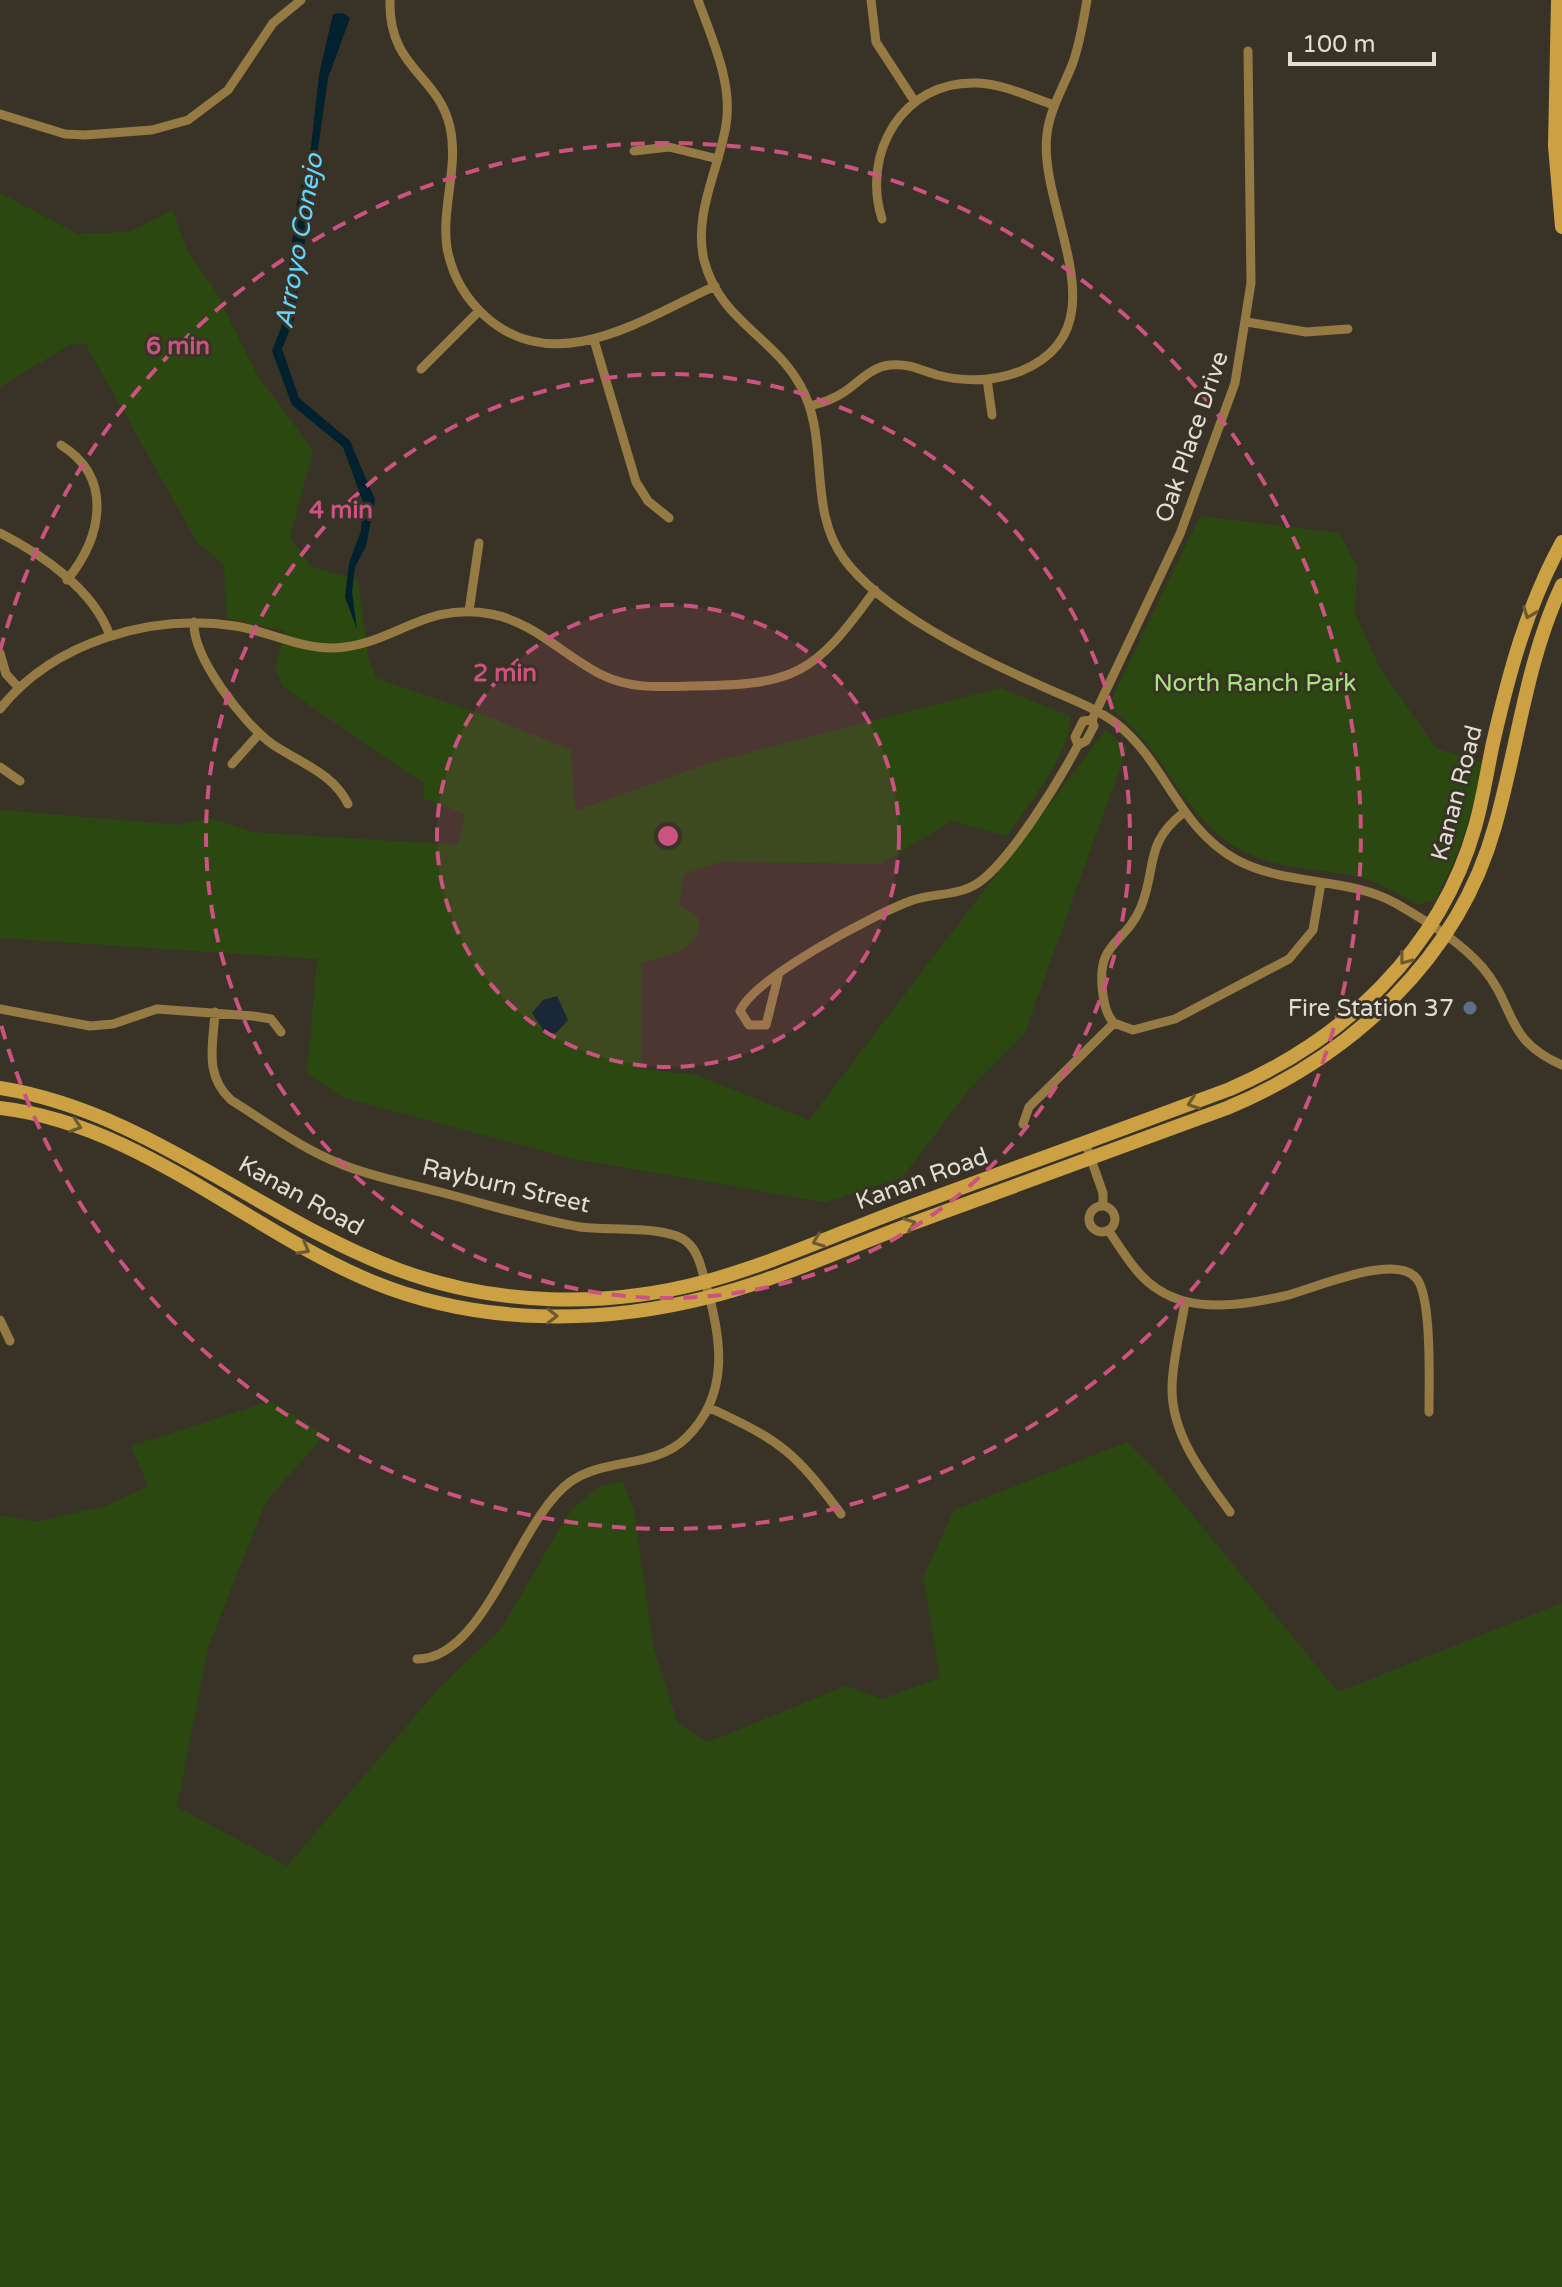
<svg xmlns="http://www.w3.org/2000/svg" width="1562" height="2287" font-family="'Varela Round',sans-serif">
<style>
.green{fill:#2a4810}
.water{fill:#00212d}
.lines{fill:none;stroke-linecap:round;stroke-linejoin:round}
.street{stroke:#957a44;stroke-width:9}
.secondary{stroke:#cca144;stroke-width:14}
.oneway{stroke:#6c5a31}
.ring{fill:none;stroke:#cb5380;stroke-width:4;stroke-dasharray:14 10}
.service-dot{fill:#5c6f8a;stroke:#393327;stroke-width:3}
.labels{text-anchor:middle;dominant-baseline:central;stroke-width:6;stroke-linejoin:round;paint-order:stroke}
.street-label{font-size:24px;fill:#e1ddd5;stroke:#393327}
.park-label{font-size:24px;fill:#a8e57e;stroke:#393327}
.poi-label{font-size:24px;fill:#e1ddd5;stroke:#393327;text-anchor:end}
.water-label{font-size:26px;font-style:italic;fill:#63d6fe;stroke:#393327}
.centre{fill:#cb5380;stroke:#393327;stroke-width:4}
.ring-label{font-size:24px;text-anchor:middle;font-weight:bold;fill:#cb5380;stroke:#393327;stroke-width:6;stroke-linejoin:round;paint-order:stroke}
</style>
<rect width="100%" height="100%" fill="#393327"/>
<path class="green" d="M0,193L78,234L129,232L173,210L188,252L215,290L257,375L313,450L290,538L312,567L358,580L368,655L376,678L497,720L571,750L575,811L712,762L1000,688L1070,716C1073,750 1026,808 1007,836L952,821L881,864L720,862L684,874L679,905L698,917C705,950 666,955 641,964L642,1069L696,1075L809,1120L1106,730L1127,748L1025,1033L967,1092L902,1178L825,1202L574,1159L344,1098L307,1073L317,959L0,938V810L179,825L209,818L252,832L458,845L465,814L424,799V784L283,687L275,668L285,631L227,618L224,565L197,542L85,343L69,345L0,387Z
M1200,516L1339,533L1357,566L1355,613L1380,668L1436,748L1483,763C1473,813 1459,856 1435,900L1418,905C1397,893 1376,880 1351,875C1310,868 1271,869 1234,846C1179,812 1165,747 1108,706Z
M271,1401L325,1435L266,1501L208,1648L177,1807L287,1866L439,1688L501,1629L570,1511L598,1487L623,1481L634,1510L654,1650L678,1724L708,1742L846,1686L882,1699L940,1678L923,1577L954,1510L1127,1442L1157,1472L1338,1692L1562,1603V2287H0V1515L35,1522L106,1506L148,1486L131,1446Z"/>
<path class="water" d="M343,13L350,18L328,78L294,319L282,349L299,398L350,441L375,500L366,546L355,567L352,592L357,629L345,597L349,563L361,531L363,502L343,447L292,405L272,351L281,328L297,203L311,147L319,75L333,14Z
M557,996L568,1020L556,1033H545L532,1013L543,1000Z"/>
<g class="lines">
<path class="street" d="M390,0C388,69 438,74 450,127C459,167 441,208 447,248C452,275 465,298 485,316C555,380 645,318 715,286
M698,0C712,39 733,83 726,125C719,169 693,214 704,260C719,320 773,336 800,385C831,439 806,507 844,559C881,610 978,658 1035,683C1062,696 1093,706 1117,724C1166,763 1179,829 1237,860C1288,887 1347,876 1397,904C1426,921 1461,942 1483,968C1516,1007 1504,1040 1562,1065
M871,0L876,42L915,102
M0,114L65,134L85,135L152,130L188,120L228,90L273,23L301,0
M634,151L669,147L718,159
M882,219C861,153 903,80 977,83C1004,84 1030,97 1054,105
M1247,322L1306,332L1348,329
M594,340L636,482L648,501L669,518
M421,369L479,311
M987,379L992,415
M810,406C822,403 834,399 844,392C859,382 871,367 890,365C908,363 921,370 937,375C965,382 995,381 1021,371C1126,328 1037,209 1047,134C1050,109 1063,88 1072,65C1080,44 1083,22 1087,0
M61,445C114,478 102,537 67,580
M0,533C43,555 94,590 110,636
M469,611L479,543
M194,622C192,657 244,724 272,744C300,763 333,773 348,804
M0,653L6,674L19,688
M0,709C53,642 152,613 235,626C268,631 300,649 335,648C394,645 424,601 491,614C534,622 564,656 602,675C631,689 659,687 691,686C796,685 814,675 875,590
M1078,745L1075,737L1083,721L1092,720
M232,764L259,734
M0,767L20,781
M778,977L766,1025H749L740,1011C754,978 876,913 913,900C935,893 958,896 978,883C1011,860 1059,781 1078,745L1086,741L1094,726L1092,720L1180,534L1235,383L1251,283L1248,51
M0,1009L90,1026L113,1024L157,1009L253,1016L271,1019L281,1032
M215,1012C213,1046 204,1075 231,1100C266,1122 302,1149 341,1164C372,1177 407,1183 440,1192C486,1204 533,1219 580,1227C607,1231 668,1225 687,1242C699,1252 702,1271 706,1285C722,1339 730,1395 686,1438C654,1469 605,1457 570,1482C518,1519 485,1660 417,1659
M1114,1023L1133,1030L1175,1019L1289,959L1313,930L1321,883
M1023,1124L1029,1107L1114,1023C1106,1014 1105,1006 1103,995C1095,940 1124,947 1141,907C1157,867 1144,844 1183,813
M1085,1142L1103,1193V1206
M1089 1219a13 13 0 1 1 26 0a13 13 0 1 1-26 0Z
M1108,1230C1123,1251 1136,1276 1159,1290C1194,1313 1244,1305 1284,1296C1311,1290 1396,1251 1417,1279C1432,1299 1429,1384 1429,1412
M1185,1302C1181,1330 1172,1361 1172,1389C1172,1436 1204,1476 1230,1512
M0,1320L10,1341
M710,1408C781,1441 794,1451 841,1514"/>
<path class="secondary" d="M1558,0L1555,146L1562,227
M0,1088C149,1112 261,1219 399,1270C496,1306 605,1308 704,1282C775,1263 845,1230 914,1205C1019,1167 1125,1128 1230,1089C1345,1039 1440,950 1475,827C1483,799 1487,771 1493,743C1509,673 1527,606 1562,542
M0,1108C139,1124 247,1230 373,1282C478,1325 599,1325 709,1297C780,1279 850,1246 919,1221C1021,1184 1124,1146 1227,1108C1351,1056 1458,959 1495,826C1518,746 1526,661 1562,585"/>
</g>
<defs><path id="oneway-chevron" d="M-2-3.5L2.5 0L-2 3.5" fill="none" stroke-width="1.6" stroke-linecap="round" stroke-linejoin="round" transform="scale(2)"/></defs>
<g class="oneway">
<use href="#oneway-chevron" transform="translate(1529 613) rotate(111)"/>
<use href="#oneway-chevron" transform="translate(1405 959) rotate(127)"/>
<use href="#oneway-chevron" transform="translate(1193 1103) rotate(160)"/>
<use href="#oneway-chevron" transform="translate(76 1126) rotate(18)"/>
<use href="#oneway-chevron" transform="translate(910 1224) rotate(-20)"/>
<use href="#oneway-chevron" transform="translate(818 1241) rotate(159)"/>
<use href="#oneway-chevron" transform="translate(304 1249) rotate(29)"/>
<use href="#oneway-chevron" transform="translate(552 1316) rotate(1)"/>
</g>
<circle cx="668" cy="836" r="231" fill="#cb5380" fill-opacity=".12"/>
<g class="ring">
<circle cx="668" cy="836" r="231"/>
<circle cx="668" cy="836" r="462"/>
<path d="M0 651A693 693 0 1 1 0 1021"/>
</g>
<circle class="service-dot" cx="1470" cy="1008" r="8"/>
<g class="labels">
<g class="street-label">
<text transform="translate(1192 437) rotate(-71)">Oak Place Drive</text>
<text transform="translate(1457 793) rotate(-75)">Kanan Road</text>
<text transform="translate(922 1179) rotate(-20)">Kanan Road</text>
<text transform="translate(506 1186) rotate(13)">Rayburn Street</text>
<text transform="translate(301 1196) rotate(29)">Kanan Road</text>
</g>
<g class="park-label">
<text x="1255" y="683">North Ranch Park</text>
</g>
<g class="poi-label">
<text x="1454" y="1008">Fire Station 37</text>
</g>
<g class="water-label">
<text transform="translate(299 241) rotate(-80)">Arroyo Conejo</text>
</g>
</g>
<circle cx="668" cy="836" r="12" class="centre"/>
<g class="ring-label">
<text x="178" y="354">6 min</text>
<text x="341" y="518">4 min</text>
<text x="505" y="681">2 min</text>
</g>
<path d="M1290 52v12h144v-12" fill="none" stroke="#e1ddd5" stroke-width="4"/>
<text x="1302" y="52" font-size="24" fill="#e1ddd5" stroke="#393327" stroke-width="6" paint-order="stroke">100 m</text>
</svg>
